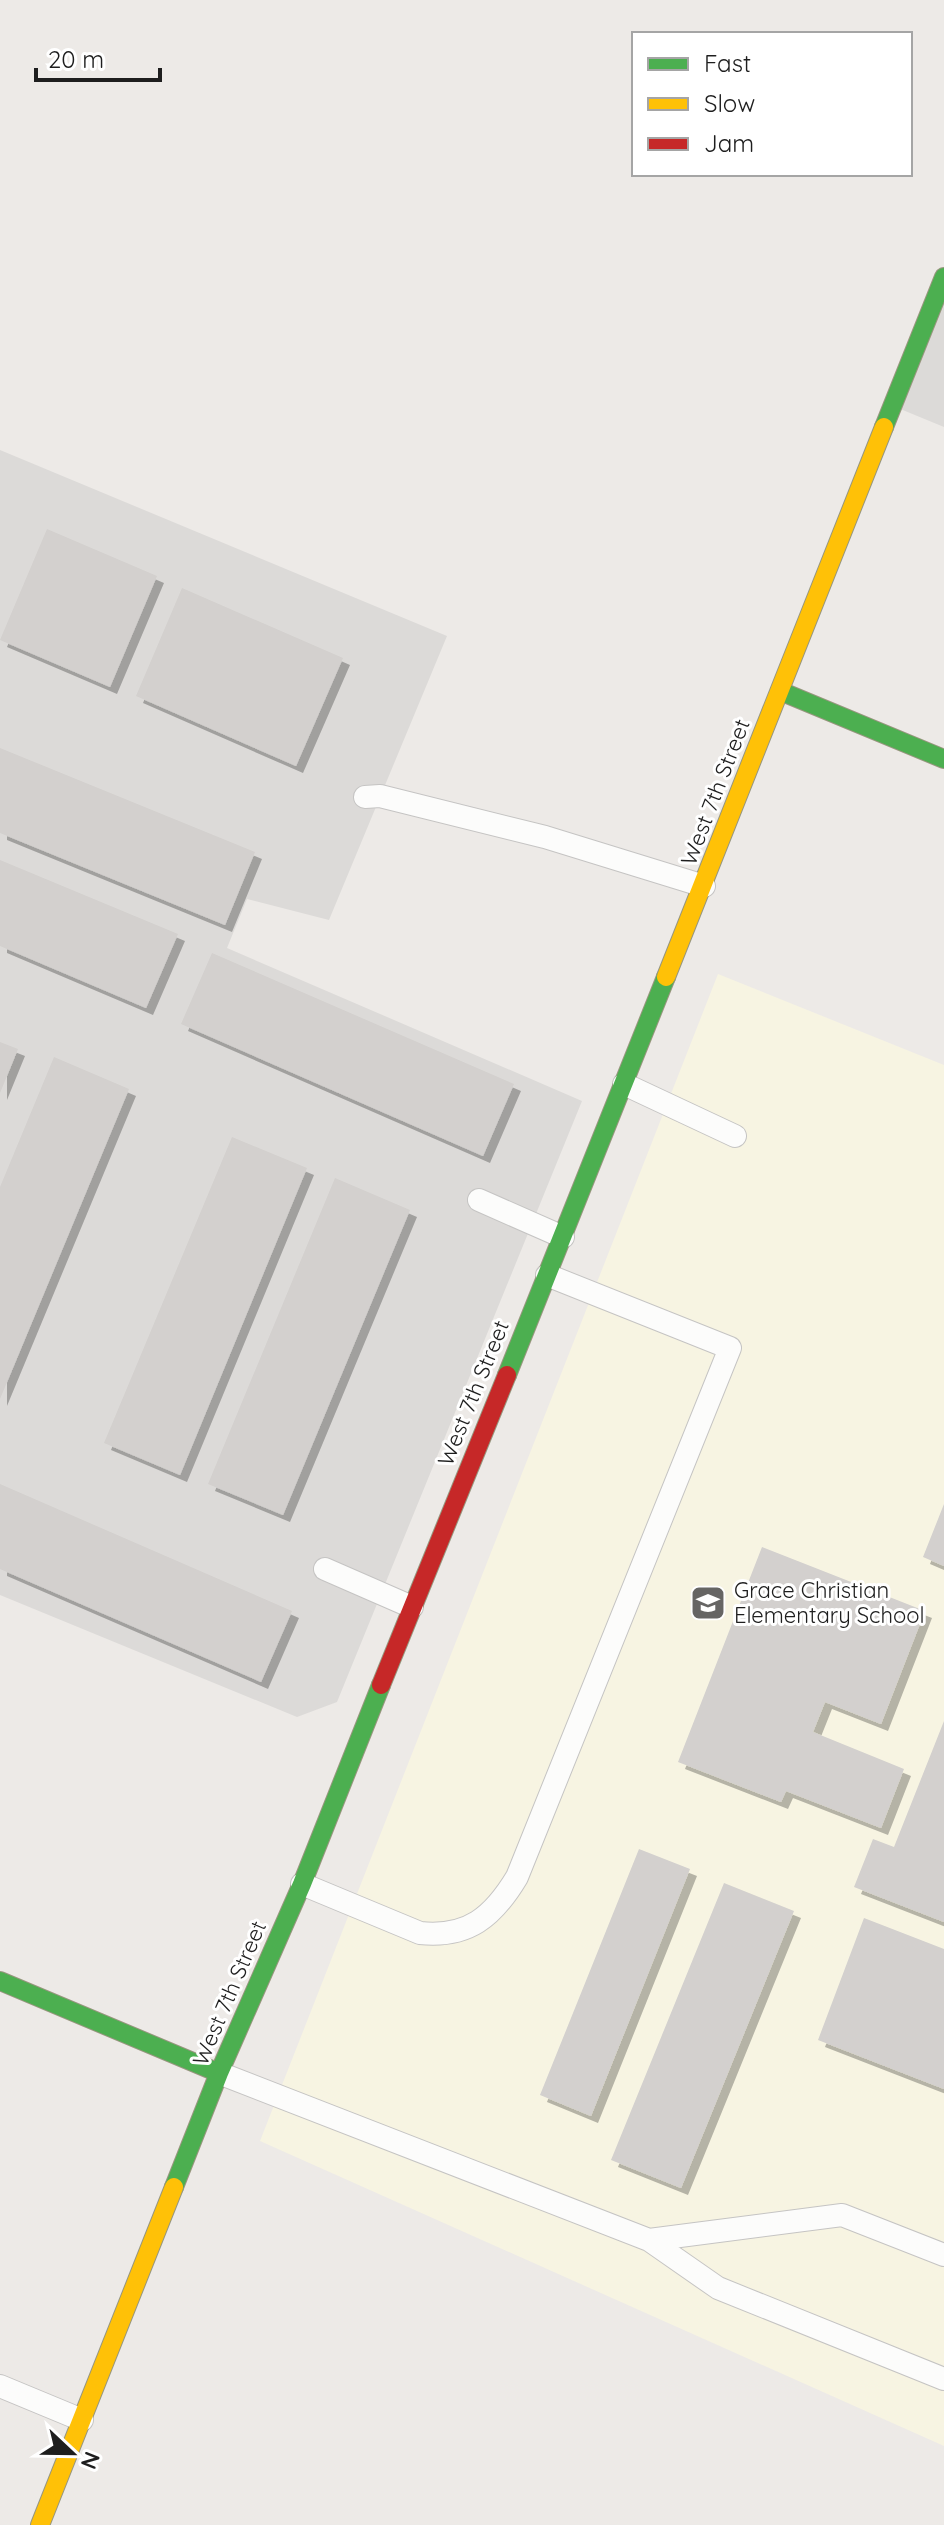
<svg xmlns="http://www.w3.org/2000/svg" width="944" height="2525" font-family="Quicksand,sans-serif">
<style>
.residential{fill:#dcdad8}
.education{fill:#f7f4e2}
.building{fill:#d3d0ce;filter:url(#shadow)}
.lines{fill:none;stroke-linecap:round;stroke-linejoin:round}
.lane-casing{stroke:#c5c4c3;stroke-width:24}
.fast-casing{stroke:#97967e;stroke-width:20}
.slow-casing{stroke:#97967e;stroke-width:20}
.jam-casing{stroke:#97967e;stroke-width:20}
.lane{stroke:#fcfcfb;stroke-width:22}
.fast{stroke:#4caf50;stroke-width:18}
.slow{stroke:#ffc107;stroke-width:18}
.jam{stroke:#c62828;stroke-width:18}
.labels{text-anchor:middle;dominant-baseline:central;stroke-width:6;stroke-linejoin:round;paint-order:stroke}
.street-label{font-size:22px;fill:#1e1e1e;stroke:#fff}
.poi-label{font-size:22px;fill:#1e1e1e;stroke:#fff;text-anchor:start}
</style>
<defs>
<filter id="shadow"><feDropShadow dx="7" dy="7" stdDeviation="0" flood-color="#0004"/></filter>
</defs>
<rect width="100%" height="100%" fill="#edeae7"/>
<path class="residential" d="M944,277V427L893,406Z
M0,450L447,636L329,920L247,899L227,948L582,1101L337,1702L297,1717L0,1595Z"/>
<path class="education" d="M718,974L944,1065V2446L260,2141Z"/>
<path class="building" d="M47,529L157,576L110,687L0,640Z
M182,588L343,658L296,766L136,696Z
M0,748L255,852L225,925L0,833Z
M0,860L178,934L146,1008L0,946Z
M212,953L514,1084L483,1156L181,1024Z
M0,1042L18,1049L0,1093Z
M54,1057L129,1089L0,1399V1187Z
M232,1137L307,1168L180,1475L104,1443Z
M335,1178L410,1210L283,1515L208,1484Z
M0,1484L292,1611L261,1682L0,1569Z
M944,1504V1566L923,1557Z
M762,1547L925,1611L881,1724L825,1702L813,1732L904,1769L881,1828L786,1791L781,1802L678,1762Z
M944,1721V1922L854,1887L873,1839L894,1847Z
M639,1849L690,1869L591,2116L540,2095Z
M724,1883L794,1911L681,2188L611,2160Z
M864,1918L944,1949V2089L818,2040Z"/>
<g class="lines">
<defs>
<path id="lane" d="M365,797L380,796L545,837L704,886
M624,1084L735,1136
M479,1200L563,1237
M325,1569L412,1607
M302,1884L420,1933C468,1938 493,1917 517,1877L730,1348L547,1275
M219,2073L649,2240L718,2288L944,2379
M649,2240L842,2215L944,2255
M0,2386L82,2420"/>
<path id="fast" d="M884,427L944,277
M780,691L944,759
M507,1375L666,977
M0,1981L219,2073
M174,2187L219,2073L302,1884L381,1685"/>
<path id="slow" d="M666,977L884,427
M40,2525L174,2187"/>
<path id="jam" d="M381,1685L507,1375"/>
</defs>
<use href="#lane" class="lane-casing"/>
<use href="#fast" class="fast-casing"/>
<use href="#slow" class="slow-casing"/>
<use href="#jam" class="jam-casing"/>
<use href="#lane" class="lane"/>
<use href="#fast" class="fast"/>
<use href="#slow" class="slow"/>
<use href="#jam" class="jam"/>
</g>
<defs>
<symbol id="school-square" viewBox="-11 -11 22 22"><rect x="-9" y="-9" width="18" height="18" rx="4" fill="#666564" stroke="#fff"/><path d="M0-5L7-2L0 1L-7-2ZM-4 1L0 2.5L4 1V4Q0 6-4 4Z" fill="#fff"/></symbol>
</defs>
<g fill-rule="evenodd">
<use href="#school-square" x="688" y="1583" width="40" height="40"/>
</g>
<g class="labels">
<g class="street-label">
<text transform="translate(715 792) rotate(-69)">West 7th Street</text>
<text transform="translate(473 1393) rotate(-68)">West 7th Street</text>
<text transform="translate(229 1993) rotate(-67)">West 7th Street</text>
</g>
<g class="poi-label">
<text x="734" y="1590">Grace Christian<tspan x="734" dy="25">Elementary School</tspan></text>
</g>
</g>
<rect x="632" y="32" width="280" height="144" fill="#ffffff" stroke="#a5a5a5" stroke-width="2"/>
<rect x="648" y="58" width="40" height="12" fill="#4caf50" stroke="#a5a5a5" stroke-width="2"/>
<text x="704" y="72" font-size="24" fill="#1e1e1e">Fast</text>
<rect x="648" y="98" width="40" height="12" fill="#ffc107" stroke="#a5a5a5" stroke-width="2"/>
<text x="704" y="112" font-size="24" fill="#1e1e1e">Slow</text>
<rect x="648" y="138" width="40" height="12" fill="#c62828" stroke="#a5a5a5" stroke-width="2"/>
<text x="704" y="152" font-size="24" fill="#1e1e1e">Jam</text>
<g transform="translate(72 2453) rotate(112)" stroke="#ffffff" stroke-width="6" paint-order="stroke">
<path d="M0-6L14 30L0 20L-14 30Z" fill="#1e1e1e"/>
<text y="-12" font-size="22" font-weight="bold" text-anchor="middle" fill="#1e1e1e">N</text>
</g>
<path d="M36 68v12h124v-12" fill="none" stroke="#1e1e1e" stroke-width="4"/>
<text x="48" y="68" font-size="24" fill="#1e1e1e" stroke="#ffffff" stroke-width="6" paint-order="stroke">20 m</text>
</svg>
